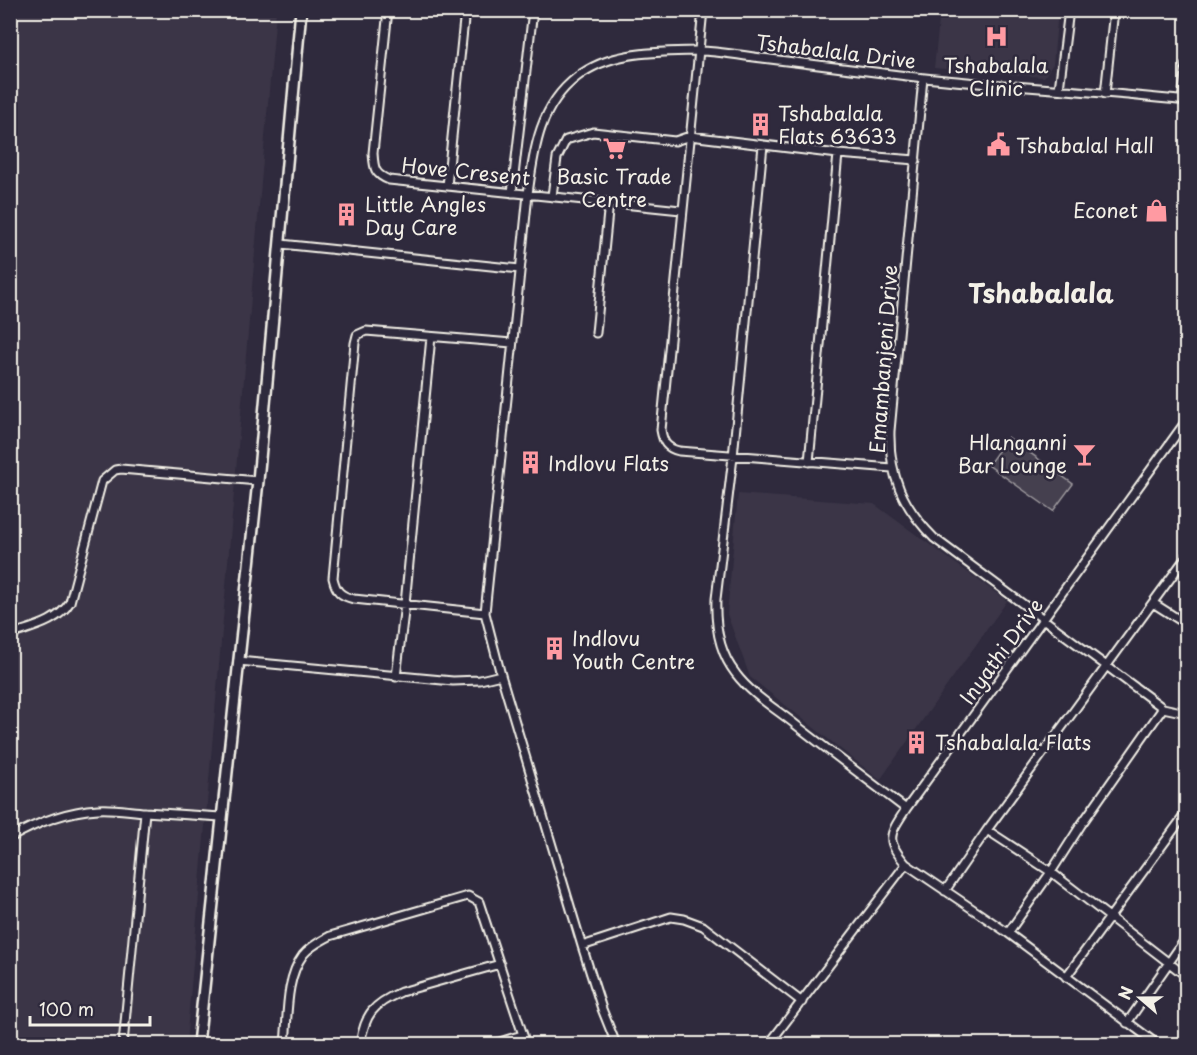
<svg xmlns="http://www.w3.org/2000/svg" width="1197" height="1055" font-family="'Playpen Sans',sans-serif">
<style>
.built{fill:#3b3647}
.green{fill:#454050;stroke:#9c989c;stroke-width:1.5}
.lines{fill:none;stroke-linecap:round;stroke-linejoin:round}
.minor-casing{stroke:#f4f1e8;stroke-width:11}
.tertiary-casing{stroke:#f4f1e8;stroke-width:14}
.minor{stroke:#2f2a3d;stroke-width:7}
.tertiary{stroke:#2f2a3d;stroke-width:9}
.labels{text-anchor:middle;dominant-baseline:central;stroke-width:5;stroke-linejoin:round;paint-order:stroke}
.street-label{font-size:20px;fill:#f4f1e8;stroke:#2f2a3d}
.poi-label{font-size:20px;fill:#f4f1e8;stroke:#2f2a3d;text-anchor:start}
.district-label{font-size:26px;font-weight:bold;fill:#f4f1e8;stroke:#2f2a3d}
</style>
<rect width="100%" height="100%" fill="#2f2a3d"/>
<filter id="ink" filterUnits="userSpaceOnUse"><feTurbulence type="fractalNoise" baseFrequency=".0167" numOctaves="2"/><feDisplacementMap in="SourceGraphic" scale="12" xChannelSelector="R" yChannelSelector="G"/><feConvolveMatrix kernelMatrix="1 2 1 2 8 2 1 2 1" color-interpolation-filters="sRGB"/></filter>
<g filter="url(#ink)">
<path class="built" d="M10,11H276L186,1044H11Z
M940,11H1058L1053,64L1044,77L934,68Z
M738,494L874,504L1007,601L880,780L750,677L727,614Z"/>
<path class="green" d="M1008,437L1073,484L1053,511L988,465Z"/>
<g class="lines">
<defs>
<path id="minor" d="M388,10L373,153C374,168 374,174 389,180L681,210
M703,10L661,430C663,442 666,448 679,451L892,468
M923,78L890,431C889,475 902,506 934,538L1163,708L1186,713
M1059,89L1069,10
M1105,94L1114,10
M1182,101L1186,64
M763,145L733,457L716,599C715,625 719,653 736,674C751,694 776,709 796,725C832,753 869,781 906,809
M447,186L465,10
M512,193L533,10
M552,196L557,158L566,140L593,132L675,141L690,136L838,154L916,160
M281,244L520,269
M596,333L609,202
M809,462L838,154
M1153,603L1186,624
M485,613L354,599C340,596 336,591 333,578L355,343L357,335L366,331L512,343
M10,635C32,627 57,623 70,602L102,481L115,470L121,469L258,481
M238,661L453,681L480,680L501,675
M396,677L405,604L431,337
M987,830L1051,872L1186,976
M10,838C36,823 68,811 98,809C113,808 130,811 145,812
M906,864L1008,933L1157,1044
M945,891L987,830L1186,557
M1008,933L1051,872L1081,825L1163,708
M582,946L671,917L684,919L703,926L802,1002
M1066,977L1186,813
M1127,1023L1186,938
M123,1044L145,812L221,817
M285,1044C288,1017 285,979 303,955C310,946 321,941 330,936L468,896L479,902L526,1044
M360,1044C365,1014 373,1004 401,992L500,964
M493,1044L522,1035
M616,1044L602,1009L582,946L501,675L485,613L528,194C534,150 539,106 577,77C610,51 655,52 695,51C717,50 740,56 762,58C810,64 858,70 907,76C1000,87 1093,90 1186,101
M769,1044L906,864C885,840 889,835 906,809L1186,421"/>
<path id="tertiary" d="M198,1044L258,481L301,10"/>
</defs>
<use href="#minor" class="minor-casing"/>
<use href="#tertiary" class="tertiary-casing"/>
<use href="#minor" class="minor"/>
<use href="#tertiary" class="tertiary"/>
</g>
</g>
<defs>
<symbol id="hospital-bare" viewBox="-9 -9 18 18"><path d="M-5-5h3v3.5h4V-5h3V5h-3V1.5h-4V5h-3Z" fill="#ff9aa2" stroke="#2f2a3d" stroke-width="2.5" paint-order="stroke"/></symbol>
<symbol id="building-bare" viewBox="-9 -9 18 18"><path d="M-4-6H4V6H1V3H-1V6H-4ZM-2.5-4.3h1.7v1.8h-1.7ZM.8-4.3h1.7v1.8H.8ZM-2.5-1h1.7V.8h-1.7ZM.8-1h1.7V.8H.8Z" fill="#ff9aa2" stroke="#2f2a3d" stroke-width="2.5" paint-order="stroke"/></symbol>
<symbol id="civic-bare" viewBox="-9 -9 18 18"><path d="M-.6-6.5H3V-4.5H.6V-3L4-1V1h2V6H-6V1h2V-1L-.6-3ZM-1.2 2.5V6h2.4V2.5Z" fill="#ff9aa2" stroke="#2f2a3d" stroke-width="2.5" paint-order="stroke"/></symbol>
<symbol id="supermarket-bare" viewBox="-9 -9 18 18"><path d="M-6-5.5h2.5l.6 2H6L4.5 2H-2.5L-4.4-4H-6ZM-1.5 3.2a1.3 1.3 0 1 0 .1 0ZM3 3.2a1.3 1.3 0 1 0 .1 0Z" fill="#ff9aa2" stroke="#2f2a3d" stroke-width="2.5" paint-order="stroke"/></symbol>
<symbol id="shop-bare" viewBox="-9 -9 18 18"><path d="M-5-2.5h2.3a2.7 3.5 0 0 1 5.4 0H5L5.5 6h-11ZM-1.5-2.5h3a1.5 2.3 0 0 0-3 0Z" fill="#ff9aa2" stroke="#2f2a3d" stroke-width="2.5" paint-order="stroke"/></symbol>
<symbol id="bar-bare" viewBox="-9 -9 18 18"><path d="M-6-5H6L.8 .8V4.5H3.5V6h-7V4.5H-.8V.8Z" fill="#ff9aa2" stroke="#2f2a3d" stroke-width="2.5" paint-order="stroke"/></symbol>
</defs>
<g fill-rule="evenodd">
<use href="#hospital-bare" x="980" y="20" width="33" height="33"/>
<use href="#building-bare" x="744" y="108" width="33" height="33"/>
<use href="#civic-bare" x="982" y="128" width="33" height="33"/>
<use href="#supermarket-bare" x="598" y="132" width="33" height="33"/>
<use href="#shop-bare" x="1140" y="194" width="33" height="33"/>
<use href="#building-bare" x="330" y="198" width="33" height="33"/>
<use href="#bar-bare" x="1068" y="438" width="33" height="33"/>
<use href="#building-bare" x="514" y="446" width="33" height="33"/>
<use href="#building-bare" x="538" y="632" width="33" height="33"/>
<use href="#building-bare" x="900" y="726" width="33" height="33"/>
</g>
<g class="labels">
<g class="street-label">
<text transform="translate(836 51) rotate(7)">Tshabalala Drive</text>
<text transform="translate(466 171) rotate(6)">Hove Cresent</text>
<text transform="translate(883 359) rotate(-86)">Emambanjeni Drive</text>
<text transform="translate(1001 651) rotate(-54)">Inyathi Drive</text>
</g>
<g class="poi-label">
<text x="996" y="65" text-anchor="middle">Tshabalala<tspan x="996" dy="23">Clinic</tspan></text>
<text x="778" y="113">Tshabalala<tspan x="778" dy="23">Flats 63633</tspan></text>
<text x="1016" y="145">Tshabalal Hall</text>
<text x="614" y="176" text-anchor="middle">Basic Trade<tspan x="614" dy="23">Centre</tspan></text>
<text x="365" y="204">Little Angles<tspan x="365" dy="23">Day Care</tspan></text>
<text x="1138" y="210" text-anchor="end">Econet</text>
<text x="1067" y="442" text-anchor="end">Hlanganni<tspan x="1067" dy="23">Bar Lounge</tspan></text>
<text x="548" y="463">Indlovu Flats</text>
<text x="572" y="638">Indlovu<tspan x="572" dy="23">Youth Centre</tspan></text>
<text x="935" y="742">Tshabalala Flats</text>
</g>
<g class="district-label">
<text x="1041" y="292">Tshabalala</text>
</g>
</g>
<rect width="1197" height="1055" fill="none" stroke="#2f2a3d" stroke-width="36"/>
<rect x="18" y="18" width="1161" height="1019" fill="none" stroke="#f4f1e8" stroke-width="2" filter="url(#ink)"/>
<g transform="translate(1140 998) rotate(290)" stroke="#2f2a3d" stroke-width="4.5" paint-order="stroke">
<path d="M0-4.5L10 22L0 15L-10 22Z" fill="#f4f1e8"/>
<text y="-9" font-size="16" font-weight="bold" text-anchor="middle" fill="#f4f1e8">N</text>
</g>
<path d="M30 1016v9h120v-9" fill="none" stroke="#f4f1e8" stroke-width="3"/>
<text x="39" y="1016" font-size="18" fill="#f4f1e8" stroke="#2f2a3d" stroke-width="4.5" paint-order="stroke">100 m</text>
</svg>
